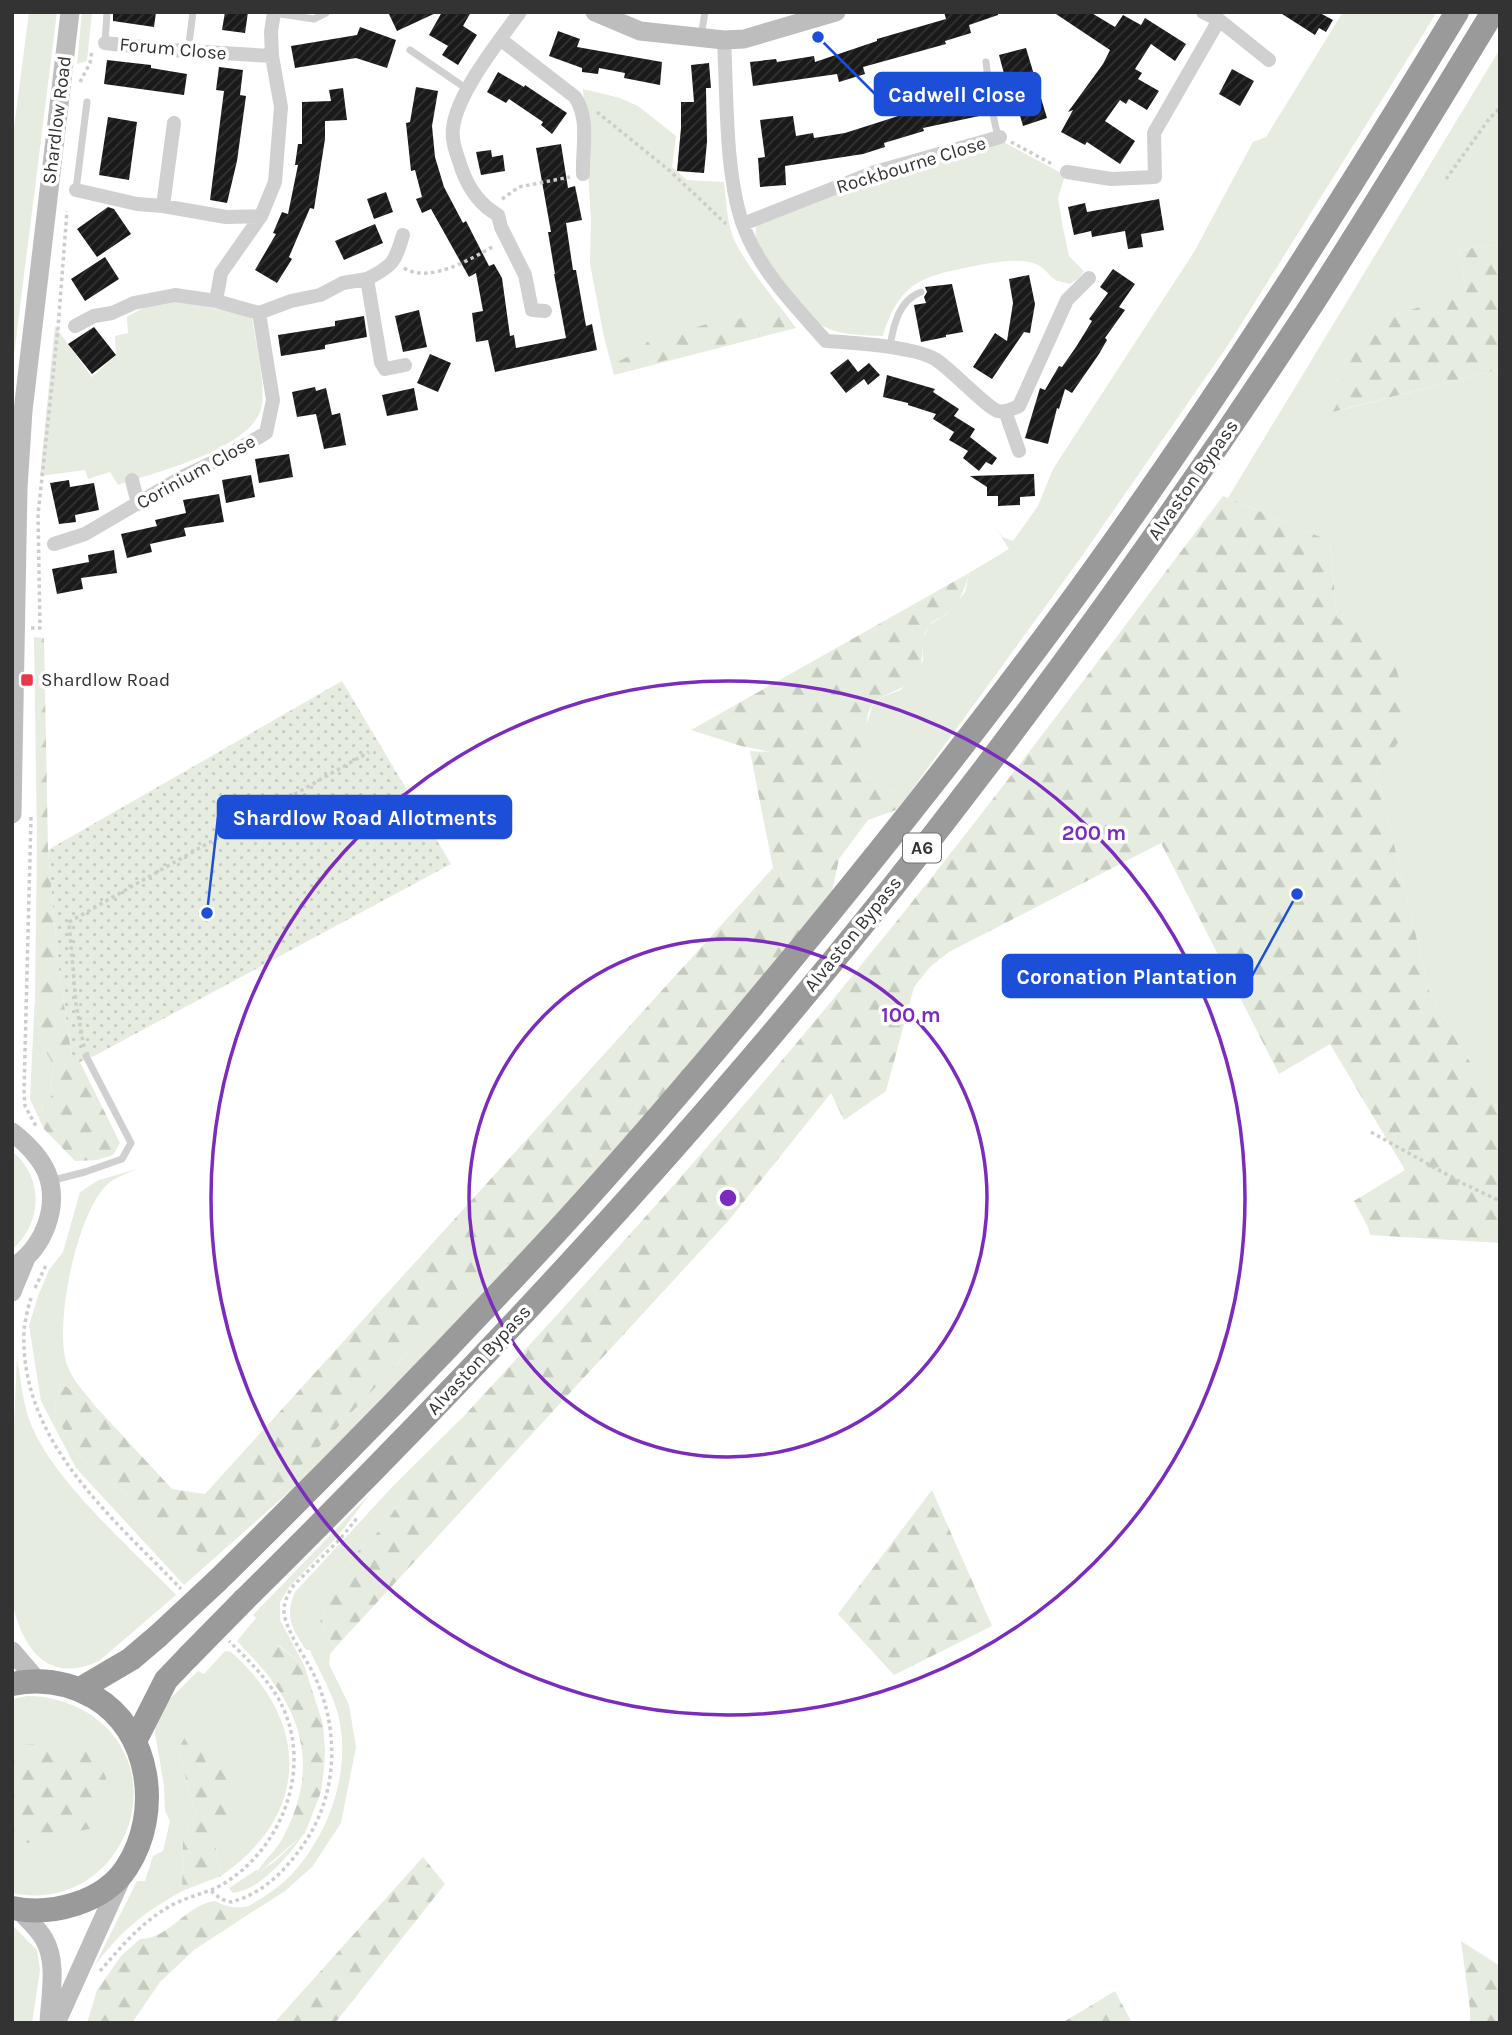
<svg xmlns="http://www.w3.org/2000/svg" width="1512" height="2035" font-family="Karla,sans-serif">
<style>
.grass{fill:#e6ecdf}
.forest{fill:url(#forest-firs)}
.garden{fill:url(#garden-dots)}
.building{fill:url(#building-hatch)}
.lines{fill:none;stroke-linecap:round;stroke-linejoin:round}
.path{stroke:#cdcdcd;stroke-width:3.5;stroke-dasharray:3.5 3.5;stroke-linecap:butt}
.lane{stroke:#d0d0d0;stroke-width:7}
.street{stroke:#d0d0d0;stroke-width:14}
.secondary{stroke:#bdbdbd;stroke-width:19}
.highway{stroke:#9a9a9a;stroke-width:24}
.highway-bridge{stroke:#9a9a9a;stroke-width:24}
.ring{fill:none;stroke:#7b2cbf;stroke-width:3.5}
.poi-dot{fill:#e63946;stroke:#fff;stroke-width:2.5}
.labels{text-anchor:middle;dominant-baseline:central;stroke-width:7;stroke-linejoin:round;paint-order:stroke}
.shield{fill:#fff;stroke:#707070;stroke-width:2}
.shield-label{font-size:18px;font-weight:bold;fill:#333}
.street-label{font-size:19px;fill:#333;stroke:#fff}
.poi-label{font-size:19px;fill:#333;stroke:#fff;text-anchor:start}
.centre{fill:#7b2cbf;stroke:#fff;stroke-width:3.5}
.ring-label{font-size:21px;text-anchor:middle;font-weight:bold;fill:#7b2cbf;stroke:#fff;stroke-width:7;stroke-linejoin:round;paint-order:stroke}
.leader{fill:none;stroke:#1d4ed8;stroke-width:2.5}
.callout-dot{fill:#1d4ed8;stroke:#fff;stroke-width:2.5}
.callout{fill:#1d4ed8;stroke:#1d4ed8;stroke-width:2.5}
.callout-label{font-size:21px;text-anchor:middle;font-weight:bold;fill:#fff}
</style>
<defs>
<pattern id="forest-firs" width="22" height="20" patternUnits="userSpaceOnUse" patternTransform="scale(1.75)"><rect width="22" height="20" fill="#e6ecdf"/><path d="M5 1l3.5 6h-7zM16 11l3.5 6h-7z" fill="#c6cbc0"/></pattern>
<pattern id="garden-dots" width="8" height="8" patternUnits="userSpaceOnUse" patternTransform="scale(1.75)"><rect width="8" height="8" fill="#e6ecdf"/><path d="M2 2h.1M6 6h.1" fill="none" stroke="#c6cbc0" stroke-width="1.8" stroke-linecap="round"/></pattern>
<pattern id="building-hatch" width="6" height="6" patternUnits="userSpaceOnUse" patternTransform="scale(1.75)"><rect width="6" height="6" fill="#1a1a1a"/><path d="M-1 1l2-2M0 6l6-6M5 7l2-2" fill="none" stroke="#333"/></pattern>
</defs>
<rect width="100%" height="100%" fill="#fff"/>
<path class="grass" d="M29,12H57L12,371V143Z
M82,12H92L87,61L77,64Z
M1343,12H1437L1228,345L1082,556L906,798L857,772L867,756V724L872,706L882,697L901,690L923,661L922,641L929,625L947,614L965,592L969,573L1009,549L991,521L1002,537L1013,541L1038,506L1053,469L1194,252L1253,142L1266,137Z
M1500,49V244L1460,250L1466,291L1366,325L1334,412L1500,369V1113L1430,994L1377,773L1411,724L1337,618L1330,541L1228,498Z
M583,89L620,98L638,106L676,136L672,167L687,180L724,182C726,200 727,220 733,237C744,264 778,303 796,328L614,375L604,337L590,264L591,220Z
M998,139L1065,175L1058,198L1063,228L1069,256L1084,271L1079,278L1070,284C1065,282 1058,282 1054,279C1047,273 1043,266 1033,263C1018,258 995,262 979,265C927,276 900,278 883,336C865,335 842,336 825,327C808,319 762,256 756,237C755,235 756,230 756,227L762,221L875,174Z
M173,301L240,313L252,318C255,341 267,387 261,409C250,449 154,473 118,485L110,472L88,479L85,470L40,476L55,326L92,377L116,355L115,336L128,333L127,317L152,303Z
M35,996L39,1040L54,1066L50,1085L55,1093L42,1103L44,1129L30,1099Z
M12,1151C44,1178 43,1222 12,1250Z
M137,1169C129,1173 116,1177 109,1183C77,1209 52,1330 68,1367C73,1381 87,1395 96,1407L61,1383L54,1410L74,1452L137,1503L162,1518L181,1543L226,1545L404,1357L483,1285L535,1242L306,1477L184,1585L76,1468L41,1401L29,1326L38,1296L49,1270L63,1252L80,1192L99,1180Z
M17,1358C21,1381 23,1406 32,1427C57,1484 132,1549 176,1595L99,1661C47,1685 22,1648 12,1601V1468Z
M464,1416L476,1427L455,1452L406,1494L380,1530L357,1552L331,1586L320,1622L335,1648L330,1654L329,1664L349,1705L356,1747L341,1823L312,1867L285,1891L252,1912L249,1906C264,1897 280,1887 292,1874C330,1833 352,1769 338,1714C332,1692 319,1671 310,1650H306C292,1628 284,1617 295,1592L395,1484Z
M370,1494L338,1536L290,1586L280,1602V1620L304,1665L278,1645L249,1654L237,1641L256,1618L253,1615Z
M225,1651L231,1652C310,1722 311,1814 221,1876L213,1832L208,1766L197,1743L178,1750L196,1815L183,1836L182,1891C142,1914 123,1929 95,1965L137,1881H145L153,1856L163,1851L170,1821L165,1811L164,1786L155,1733L156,1721L165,1704L198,1671L204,1674Z
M27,1696C49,1696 70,1702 88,1713C181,1772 120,1916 12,1893V1699Z
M304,1834C288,1856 262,1889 233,1893L229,1888L258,1869L256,1874L274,1862Z
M12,1925L37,1950L40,1970L32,2023H12Z"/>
<path class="forest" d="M1500,244V369L1333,412L1351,350L1366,325L1466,291L1460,250Z
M780,310C786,315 791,319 790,327L636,368L618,371L614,370V364L640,350L647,342L713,322L729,323L756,312Z
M1223,496L1330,541L1337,618L1389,641L1411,724L1377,773L1430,994L1500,1113V1243L1370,1235L1368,1227L1354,1201L1405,1170L1330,1044L1279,1074L1161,843L949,952L930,967L914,987L886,1091L844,1120L831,1093L729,1220L335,1648L320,1622L331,1586L357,1552L380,1530L406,1494L455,1452L475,1427L464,1416C597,1272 729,1127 853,975C981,819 1101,657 1223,496Z
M969,573C965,589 959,605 945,615C939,619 931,621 928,627C917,643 928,664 914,679C903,691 884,692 873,704C861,719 872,741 866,758C864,762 860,767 857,772L906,798L896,810L868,820L839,859L832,891L709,1042L535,1242L483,1285L404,1357L226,1545L203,1554L181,1543L162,1518L135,1521L137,1503L74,1452L54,1410L61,1383L96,1407L172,1489L205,1494L773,868L750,751L771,752L741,746L691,730Z
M34,637L44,638L48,850L58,962L73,1064L80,1062L120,1143L113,1155L97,1160L75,1161L44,1129L42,1103L55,1093L50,1085L54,1066L39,1040L35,996L37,843Z
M932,1490L992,1626L894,1675L838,1614Z
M277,1645L304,1665L323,1724L325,1750L324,1769L321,1792L305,1833L255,1876C261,1863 273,1854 281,1841C321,1770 304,1710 249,1654Z
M185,1737L197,1743L208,1766H216L230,1774L233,1823L213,1832L221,1876L182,1891L183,1836L196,1815L178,1750Z
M41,1744L67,1746L91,1753C95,1760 104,1770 106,1778C109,1794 97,1812 93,1828L28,1843L14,1834L12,1829V1748L21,1745Z
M423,1857L445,1884L335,2023H274Z
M215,1901C226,1907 236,1909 249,1906L252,1912L194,1950L160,1982L132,2023H87L97,1990L121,1956L140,1939C170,1939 185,1905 215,1901Z
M1461,1941L1500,1966V2023H1470V2009Z
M1115,1991L1132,2023H1062Z"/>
<path class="garden" d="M342,681L451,864L96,1055L73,1065L58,962L48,850Z"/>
<path class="building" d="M113,12H156L154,27L113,21Z
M225,12H248L245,33L222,30Z
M388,12H438L397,31Z
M442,12H471L463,26L477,35L458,65L442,55L448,46L429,35Z
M944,12H998V15L969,25L971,33L945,41L946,44L863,67L865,74L839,82L837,74L753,86L750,62L776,59L777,62L814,56L815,62L877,41V39L946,19Z
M1053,12H1090L1115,27L1123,15L1141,25L1145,18L1186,44L1175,61L1151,44L1135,69L1142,73L1138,79L1159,91L1147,110L1129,99L1126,104L1120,100L1105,121L1135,141L1120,164L1087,142L1085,145L1061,132L1073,110L1068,112L1103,64L1110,50Z
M1279,12H1318L1333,20L1326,32L1319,28L1315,35Z
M360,27L396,40L387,68L356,58L295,68L291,46L357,35Z
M558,31L580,39L577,47L662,62L660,85L624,78L625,73L599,68L598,74L582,72V68L549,56Z
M1026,48L1047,118L1023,126L1014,95L1010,96L999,55Z
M107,60L151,65V68L187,74L184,95L104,84Z
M709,63L711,88H706L707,142L704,173L677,171L681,128V102H694L691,65Z
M219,67L243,70L240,95L246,96L237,161L227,203L210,200L224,91L216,90Z
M1232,69L1254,81L1240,106L1219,94Z
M498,72L524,87L525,85L567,113L552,134L541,125L543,122L509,99L506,103L487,92Z
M416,87L438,91L432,126L435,157L444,187L463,223L466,221L489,266L494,264L502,278L510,336L514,335L516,348L566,338L554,274H555L548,232H551L536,148L561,144L568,188L575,186L582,220L566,223L573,270H576L586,326L592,324L597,350L495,372L488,340L476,342L472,313L483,311L476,273L469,277L431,209L422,213L416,199L422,197L415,170L411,171L406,123L410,122Z
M343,88L347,120L325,121V139L314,209L310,208L289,257L292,259L277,283L255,270L276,234L273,233L282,212L288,214L298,165H295L298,144H302V102L331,101L329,90Z
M978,93L984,115L923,128L924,131L884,143L885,147L863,154L785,166L786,185L760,187L758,158L765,157L760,120L793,116L796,136L813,133L814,138L845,133L889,119L922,108L921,106Z
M108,117L137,122L129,180L99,175Z
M491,150L492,157L503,155L505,171L481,175L476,152Z
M386,192L393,212L374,219L367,199Z
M1159,199L1164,230L1141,234L1143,247L1128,249L1125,231L1092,237L1091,231L1074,235L1068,207L1085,203L1087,212Z
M108,207L114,209L131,234L97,257L77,229Z
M375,224L383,243L344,260L335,241Z
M105,257L119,279L85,301L71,279Z
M1113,269L1135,284L1119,307L1125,310L1105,338L1107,340L1099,354L1072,393L1065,389L1059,409L1057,408L1048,444L1025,438L1040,388L1045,390L1059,366L1062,367L1076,347L1092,321L1089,319L1108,293L1100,287Z
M1029,275L1035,304L1030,333L1024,332L992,379L973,367L995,333L1007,341L1013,303L1009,279Z
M952,284L963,332L946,335V337L921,342L914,305L926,303L924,297L927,292L925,287Z
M419,310L427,347L403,352L395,316Z
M364,316L367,337L325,345V349L281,356L278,335L335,326V321Z
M94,327L116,355L92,374L68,344Z
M430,354L451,363L438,392L417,383Z
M848,359L858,372L869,363L880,375L868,385L864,379L846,393L830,373Z
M887,375L935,389L933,392L959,409L954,416L975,429L970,437L997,458L992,465L986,462L979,471L963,458L968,451L949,440L954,432L933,419L936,414L908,405V403L883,397Z
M315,387L316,391L326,388L332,415L340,413L346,445L324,449L316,414L297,417L292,392Z
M414,388L418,410L387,416L382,395Z
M289,454L293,477L259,483L255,459Z
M1034,474L1035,496L1020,497V505L998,506V496H987V487L970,476Z
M251,475L255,497L226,503L222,480Z
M69,480L70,487L94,483L99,510L75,515L76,522L59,524L50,483Z
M219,494L224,522L184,528L186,536L150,544L152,552L127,558L121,534L157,526L155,520L186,513L183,500Z
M114,550L117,573L81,578L83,589L57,594L52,569L89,562L88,555Z"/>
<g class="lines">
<path class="path" d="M80,82L90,63L92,50
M597,112L670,171L726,224
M1011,142L1054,165
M1446,179L1489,119L1500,108
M502,199L519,187L570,177
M404,268C429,284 471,259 494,246
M31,628H40L38,515L58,328L67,211
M31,817L24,1091L25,1106L37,1128
M84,1047L76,1004L69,922L369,752
M1371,1132L1462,1183L1500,1201
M35,1288L47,1263
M31,1298C28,1308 25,1320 24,1330C19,1441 111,1516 181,1589
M211,1891L221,1899L231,1902C259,1895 281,1875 298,1852C337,1802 341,1736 316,1679C307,1659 292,1641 286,1621C281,1608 286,1597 293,1586L341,1538L357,1518
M100,1971C122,1946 143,1920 174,1904C192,1895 212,1892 228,1881C286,1842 314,1761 278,1698C265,1676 247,1659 229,1641"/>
<path class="lane" d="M274,13L314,19L326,13
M701,36L705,12
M105,43L107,12
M410,50L467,89
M188,51L193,12
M986,62L992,110L998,137
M76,190L87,102
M890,347C893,326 899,300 921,292
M50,1181L85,1172L122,1159L131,1143L86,1056"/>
<path class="street" d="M274,12L271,32L272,56L281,107L275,182L261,216L221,273L216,301L259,313L291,301L320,295L343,283L367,279L381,362L385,369L405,365
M520,12C499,41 457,93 453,128C451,142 458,157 462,170C469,189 480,205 498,215L501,227L525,275L532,310L545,311
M1203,12L1219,20L1269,60
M500,39L575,97C590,119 582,149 583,174
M724,40C727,95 725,171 742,222C758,269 794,305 826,341C853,343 912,346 935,359C950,368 987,408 998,411C1005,413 1012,409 1019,406L1067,300L1089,278
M105,43L170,50L272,56
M1067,172L1111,179L1155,177L1154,133L1219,20
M76,190L137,204L163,206L226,217L261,216
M163,206L174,123
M743,224L875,172L1000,137
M367,279C393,266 395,262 403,235
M75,326L94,316L112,313L134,303L175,295L216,301
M1005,411L1019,451
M132,480L138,504
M54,544L85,534L184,476L226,456L266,433L273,400L259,313"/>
<path class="secondary" d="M595,12L640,31L724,40L744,39L836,12
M12,814L18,488L23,411L70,12
M12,1132C26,1143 40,1157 47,1173C60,1208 43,1249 12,1268
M12,1292L26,1258
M12,1651L36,1679
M18,1909C26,1918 38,1928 44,1939C58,1962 50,1997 49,2023
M56,2023L122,1877"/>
<path class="highway" d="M217,1581C320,1480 421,1377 520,1271C619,1166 712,1056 804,944C904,822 1002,698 1094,570C1224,389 1342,202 1457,12
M244,1600C471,1376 690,1142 888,893C1036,707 1175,513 1305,315C1370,215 1431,114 1493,12
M12,1684C41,1678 68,1682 94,1697C151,1730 162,1813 127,1867C104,1903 51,1916 12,1908
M80,1689L131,1659L158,1636
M136,1739L166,1680L189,1656"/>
<path class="highway-bridge" d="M158,1636L217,1581
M189,1656L244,1600"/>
</g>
<g class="ring">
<circle cx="728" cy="1198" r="259"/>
<circle cx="728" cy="1198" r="517"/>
</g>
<rect class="poi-dot" x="20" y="673" width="14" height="14" rx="3.5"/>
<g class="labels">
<rect class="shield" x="903" y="833.5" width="38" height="29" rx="5"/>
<g class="shield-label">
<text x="922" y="848">A6</text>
</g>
<g class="street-label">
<text transform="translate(173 49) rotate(5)">Forum Close</text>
<text transform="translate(57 120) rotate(-83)">Shardlow Road</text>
<text transform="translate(911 165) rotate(-17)">Rockbourne Close</text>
<text transform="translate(196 472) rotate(-29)">Corinium Close</text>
<text transform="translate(1193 480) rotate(-55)">Alvaston Bypass</text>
<text transform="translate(853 934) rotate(-51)">Alvaston Bypass</text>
<text transform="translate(479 1360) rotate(-47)">Alvaston Bypass</text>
</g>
<g class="poi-label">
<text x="41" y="680">Shardlow Road</text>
</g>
</g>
<circle cx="728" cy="1198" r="10" class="centre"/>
<g class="ring-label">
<text x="1094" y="840">200 m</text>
<text x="911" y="1022">100 m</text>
</g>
<path class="leader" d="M818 37L875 94M207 913L218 817M1297 894L1252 976"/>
<g class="callout-dot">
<circle cx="818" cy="37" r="7"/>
<circle cx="207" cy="913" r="7"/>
<circle cx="1297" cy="894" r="7"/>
</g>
<g class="callout">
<rect x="875" y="73" width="165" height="42" rx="7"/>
<rect x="218" y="796" width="293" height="42" rx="7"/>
<rect x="1003" y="955" width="249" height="42" rx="7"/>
</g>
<g class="callout-label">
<text x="957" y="102">Cadwell Close</text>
<text x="365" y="825">Shardlow Road Allotments</text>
<text x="1127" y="984">Coronation Plantation</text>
</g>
<rect width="1512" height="2035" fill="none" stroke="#333333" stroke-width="28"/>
</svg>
